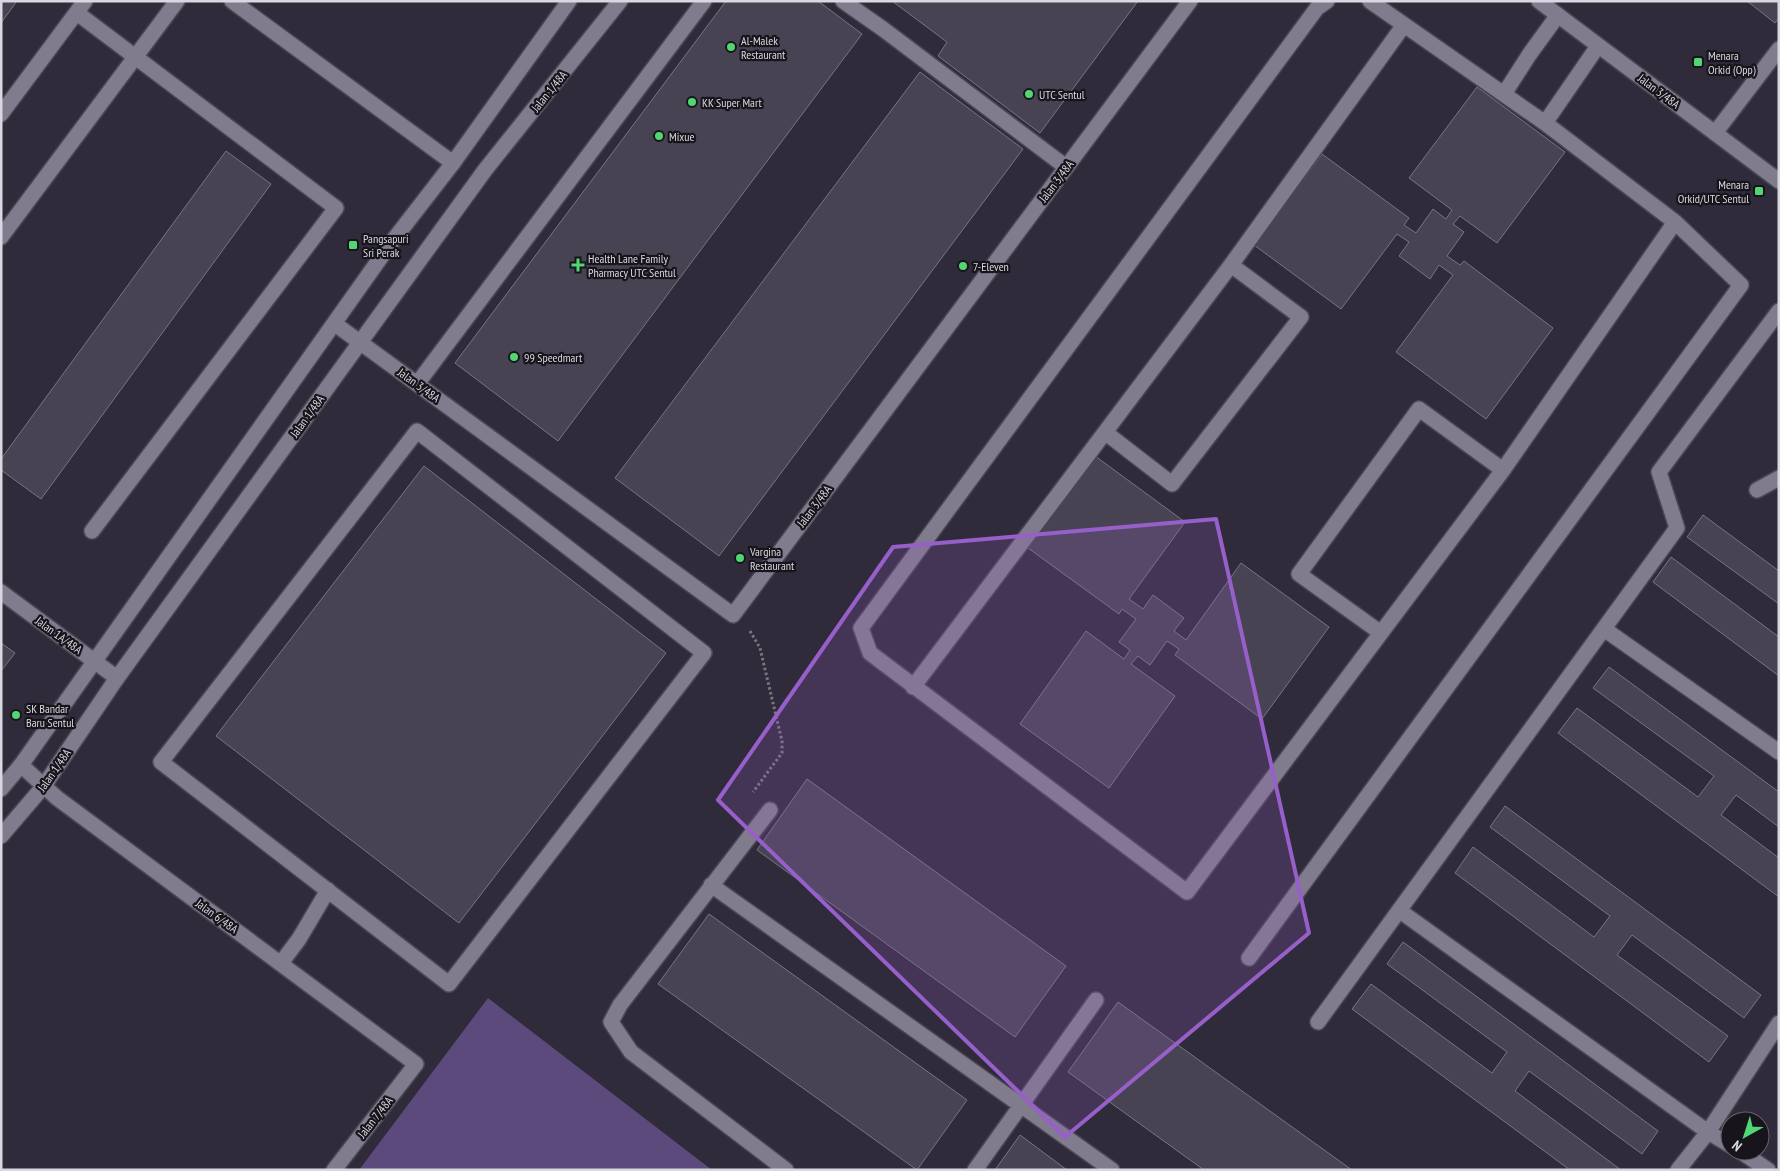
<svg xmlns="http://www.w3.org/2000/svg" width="1780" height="1171" font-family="'PT Sans Narrow',sans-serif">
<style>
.green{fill:#5b4a7b}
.building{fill:#484353;stroke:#797485}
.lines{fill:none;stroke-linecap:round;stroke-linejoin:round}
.lane-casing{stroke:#4a4653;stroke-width:18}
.street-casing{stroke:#4a4653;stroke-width:18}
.secondary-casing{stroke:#4a4653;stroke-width:18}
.path{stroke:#797581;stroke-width:3;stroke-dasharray:2.5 2.5;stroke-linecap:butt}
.lane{stroke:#817c8d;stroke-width:15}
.street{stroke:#817c8d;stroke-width:15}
.secondary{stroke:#817c8d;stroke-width:15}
.marked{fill:#975fc9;fill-opacity:0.2;stroke:#975fc9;stroke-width:4;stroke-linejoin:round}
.poi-dot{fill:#52d673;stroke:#17151b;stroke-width:2}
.labels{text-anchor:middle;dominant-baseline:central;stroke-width:4.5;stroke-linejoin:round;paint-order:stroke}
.poi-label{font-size:12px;fill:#d9d7e0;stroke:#17151b;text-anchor:start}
.street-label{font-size:12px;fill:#d9d7e0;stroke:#17151b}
</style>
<rect width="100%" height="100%" fill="#302b3a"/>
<path class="green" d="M488,998L712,1170H359Z"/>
<path class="building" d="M1,1H17L1,23Z
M726,1H818L862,34L558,441L455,363Z
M892,1H1138L1040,133L938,56L947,42Z
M1747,1H1779V18L1775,23Z
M920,72L1023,149L719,556L615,478Z
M1477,87L1565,152L1497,243L1460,216L1453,224L1464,232L1447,256L1460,265L1464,261L1553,328L1486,419L1396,352L1453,275L1439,265L1430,279L1399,256L1409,242L1397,234L1341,309L1254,245L1322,154L1409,218L1404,225L1416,233L1433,209L1446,219L1452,210L1409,178Z
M226,151L271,184L41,499L1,470V459Z
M1095,456L1185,522L1129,599L1143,609L1153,595L1184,618L1174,631L1186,640L1241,563L1329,627L1262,719L1175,655L1179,649L1167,641L1150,665L1138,656L1131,664L1175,696L1109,788L1020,724L1086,631L1124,659L1130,650L1119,642L1136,619L1122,609L1119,614L1028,548Z
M424,466L666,653L459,923L216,736Z
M1703,515L1779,571V604L1687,537Z
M1671,557L1779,637V676L1653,582Z
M1,643L15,653L1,671Z
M1609,667L1779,792V827L1736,795L1721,815L1779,858V897L1558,733L1577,708L1698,797L1714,776L1593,688Z
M807,779L1066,966L1015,1037L757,850Z
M1505,806L1761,995L1744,1018L1632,935L1617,955L1728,1036L1709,1062L1455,873L1473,847L1594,937L1610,916L1490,827Z
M709,914L967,1100L917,1170L658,984Z
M1403,942L1658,1131L1642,1154L1529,1071L1515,1091L1621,1170H1570L1352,1009L1371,984L1492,1073L1507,1052L1387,964Z
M1118,1002L1352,1170H1204L1068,1072Z
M1020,1135L1067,1170H995Z"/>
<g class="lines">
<defs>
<path id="lane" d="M232,1L453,163
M843,1L883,29L1066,167
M1327,1L1317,8L861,628L870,653L1187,892L1503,470L1675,222
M77,13L336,208L92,531
M1504,94L1529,55L1558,15
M1,114L85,1
M1545,123L1598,46
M1715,133L1779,49
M1,237L177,1
M417,431L704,653L449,984L161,762Z
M1106,433L1172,484L1301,317L1231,265
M1757,490L1779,478
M1604,629L1779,752
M1381,633L1299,574L1419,409L1503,470
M913,687L1231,265L1404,25
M770,810L620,1005L611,1022L631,1052L786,1170
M711,885L1112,1170
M1400,911L1708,1132L1730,1145
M1249,958L1741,285L1675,222L1545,123L1370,1
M281,963L299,939L328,890
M1318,1022L1677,528L1659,472L1779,311
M1740,1151L1768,1170
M975,1170L1096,1000
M1678,1170L1708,1132L1779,1023"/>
<path id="street" d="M335,324L733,615L1190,1
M417,384L704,1
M1,592L117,678
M21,765L57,798L416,1064L334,1170"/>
<path id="secondary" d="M1539,1L1779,181
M1,789L21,765L391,243L453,163L569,1
M1,836L43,787L117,678L485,170L620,1"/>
</defs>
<use href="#lane" class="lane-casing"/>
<use href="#street" class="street-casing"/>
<use href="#secondary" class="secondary-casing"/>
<path class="path" d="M750,631L760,648L782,741V753L753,792"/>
<use href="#lane" class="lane"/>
<use href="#street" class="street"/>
<use href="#secondary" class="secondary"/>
</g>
<path class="marked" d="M1216,519L1309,933L1065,1137L718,800L893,547Z"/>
<g class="poi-dot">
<circle cx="731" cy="47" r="5"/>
<rect x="1693" y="57" width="10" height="10" rx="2.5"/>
<circle cx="1029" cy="94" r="5"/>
<circle cx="692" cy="102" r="5"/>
<circle cx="659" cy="136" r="5"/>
<rect x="1754" y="186" width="10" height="10" rx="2.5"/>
<rect x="348" y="240" width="10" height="10" rx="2.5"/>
<path d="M575.5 257.5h5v5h5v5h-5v5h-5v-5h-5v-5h5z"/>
<circle cx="963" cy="266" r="5"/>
<circle cx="514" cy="357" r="5"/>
<circle cx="740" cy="558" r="5"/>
<circle cx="16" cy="715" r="5"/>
</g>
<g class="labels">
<g class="poi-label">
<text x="741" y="40">Al-Malek<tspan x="741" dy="14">Restaurant</tspan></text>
<text x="1708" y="55">Menara<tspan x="1708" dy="14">Orkid (Opp)</tspan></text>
<text x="1039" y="94">UTC Sentul</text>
<text x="702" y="102">KK Super Mart</text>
<text x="669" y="136">Mixue</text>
<text x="1749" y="184" text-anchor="end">Menara<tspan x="1749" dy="14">Orkid/UTC Sentul</tspan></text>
<text x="363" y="238">Pangsapuri<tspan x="363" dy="14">Sri Perak</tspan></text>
<text x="588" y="258">Health Lane Family<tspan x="588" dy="14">Pharmacy UTC Sentul</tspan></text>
<text x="973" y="266">7-Eleven</text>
<text x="524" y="357">99 Speedmart</text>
<text x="750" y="551">Vargina<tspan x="750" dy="14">Restaurant</tspan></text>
<text x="26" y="708">SK Bandar<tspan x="26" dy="14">Baru Sentul</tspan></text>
</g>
<g class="street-label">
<text transform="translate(549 91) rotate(-51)">Jalan 1/48A</text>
<text transform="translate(1659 91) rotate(37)">Jalan 3/48A</text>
<text transform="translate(1056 181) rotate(-53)">Jalan 3/48A</text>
<text transform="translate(419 385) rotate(36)">Jalan 3/48A</text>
<text transform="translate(307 416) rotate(-54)">Jalan 1/48A</text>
<text transform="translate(814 506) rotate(-53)">Jalan 3/48A</text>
<text transform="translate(59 635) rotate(36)">Jalan 1A/48A</text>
<text transform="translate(54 770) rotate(-55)">Jalan 1/48A</text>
<text transform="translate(217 916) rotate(36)">Jalan 6/48A</text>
<text transform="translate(375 1117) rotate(-52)">Jalan 7/48A</text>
</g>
</g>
<rect width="1780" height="1171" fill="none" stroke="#d9d7e0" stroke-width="5"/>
<g transform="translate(1745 1136) rotate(219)"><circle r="24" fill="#17151b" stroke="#65636a"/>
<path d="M0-4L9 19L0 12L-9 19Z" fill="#52d673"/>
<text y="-8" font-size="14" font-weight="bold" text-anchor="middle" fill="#d9d7e0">N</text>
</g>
</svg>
